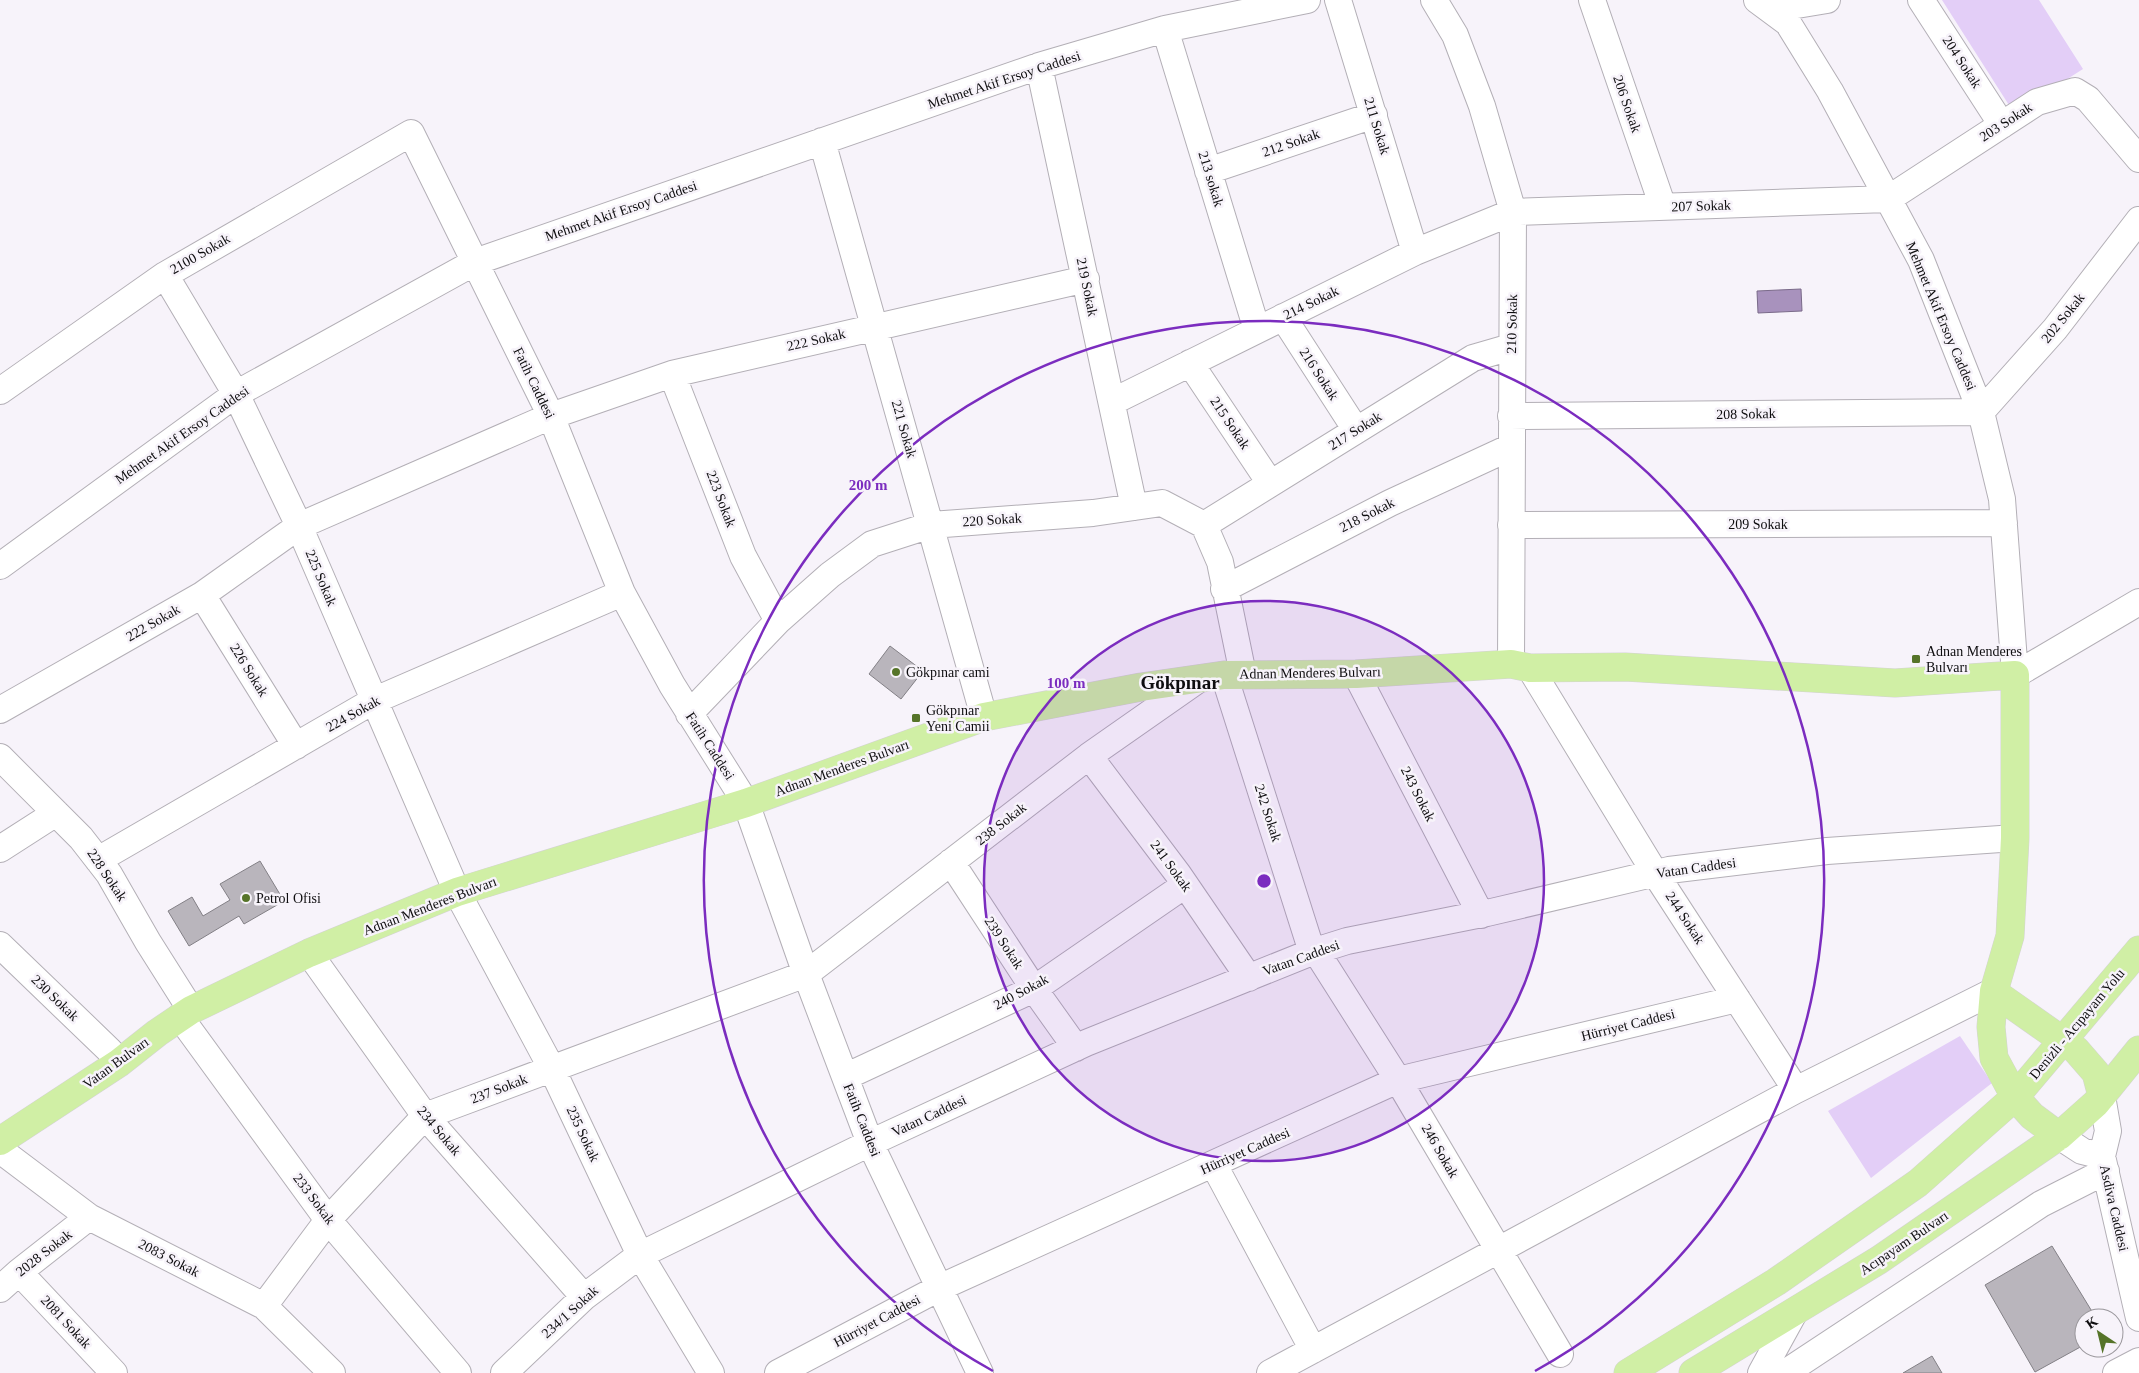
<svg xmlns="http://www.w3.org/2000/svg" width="2139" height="1373" font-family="Georgia,serif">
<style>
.green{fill:#e3cef7}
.water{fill:#a892bd;stroke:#7a6a89}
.building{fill:#b9b5bc;stroke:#838086}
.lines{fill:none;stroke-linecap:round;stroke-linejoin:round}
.minor-casing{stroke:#b3afb6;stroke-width:28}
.major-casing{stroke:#d4d3d4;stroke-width:29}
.minor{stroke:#fff;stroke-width:26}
.major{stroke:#d0efa5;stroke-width:28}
.ring{fill:none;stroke:#7b2cbf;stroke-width:2.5}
.poi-dot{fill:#567429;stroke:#f7f3fa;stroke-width:2}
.labels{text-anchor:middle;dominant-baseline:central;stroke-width:5;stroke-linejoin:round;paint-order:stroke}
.street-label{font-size:14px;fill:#0e0d0f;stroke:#f7f3fa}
.poi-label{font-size:14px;fill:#0e0d0f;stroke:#f7f3fa;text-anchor:start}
.district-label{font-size:19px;font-weight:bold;fill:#0e0d0f;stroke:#f7f3fa}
.centre{fill:#7b2cbf;stroke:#f7f3fa;stroke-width:2.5}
.ring-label{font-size:15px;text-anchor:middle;font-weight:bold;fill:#7b2cbf;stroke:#f7f3fa;stroke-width:5;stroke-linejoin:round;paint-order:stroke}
</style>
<rect width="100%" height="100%" fill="#f7f3fa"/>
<path class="green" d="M1942,0H2039L2083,69L2014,113Z
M1960,1036L1992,1083L1871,1178L1828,1111Z"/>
<path class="water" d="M1801,289L1802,311L1758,313L1757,291Z"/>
<path class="building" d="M890,646L923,671L901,699L869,674Z
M260,861L284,901L244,924L239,916L189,946L168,911L192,897L203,916L230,900L220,884Z
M2052,1246L2096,1318H2084V1345L2035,1372L1985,1285Z
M1932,1356L1942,1373H1903Z"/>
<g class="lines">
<defs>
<path id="minor" d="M1338,0L1415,252
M1434,0L1455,35L1482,106L1513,212L1511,664
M1592,0L1663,207
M1757,0L1788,23L1830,91L1921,260L1981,412L2002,499L2015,675L2139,602
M1921,0L2002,125
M1772,9L1827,0
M1165,29L1257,330
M1039,66L1134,507
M822,141L984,717
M1208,171L1374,115
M1888,199L2037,102L2075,91L2088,99L2139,159
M165,275L236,394L299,526L457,892L552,1069L640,1255L711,1373
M1283,317L1356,430
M1190,363L1270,483
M672,374L743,556L778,621
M0,391L165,275L411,133L551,416L622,593L672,685L746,803L806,974L870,1143L980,1373
M1112,402L1415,252L1513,212L1888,199
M1981,412L2055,329L2139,220
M1511,416L1981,412
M1204,525L1473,358L1511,347
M1511,525L2004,523
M0,566L236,394L475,262L1039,66L1165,29L1307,0
M1224,589L1390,503L1511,447
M202,595L296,746
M1530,668L1655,873L1796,1090
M1356,674L1481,915
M1224,675L1312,952
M0,710L202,595L299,526L551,416L672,374L1086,279
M689,714L778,621L830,575L872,544L931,525L1093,513L1162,503L1204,525L1220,562L1243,674
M1089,756L1178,874L1249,978
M0,757L81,838L109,874L148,942L191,1010
M0,849L56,813
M98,860L373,701L622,593
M951,862L1034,989L1076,1048
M0,945L110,1051
M1316,951L1398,1080L1560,1354
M309,953L425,1116L584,1297
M180,1017L328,1220L458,1373
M845,1077L1034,989L1185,885
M2102,1096L2108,1131L2102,1156L2139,1318
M2059,1136L2082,1151L2102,1156
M0,1150L89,1217L264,1306L332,1373
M1214,1165L1313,1350
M19,1272L114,1373
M0,1289L19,1272L89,1217
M264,1306L328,1220L425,1116L806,974L1089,756L1199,679
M504,1373L584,1297L640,1255L870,1143L1086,1043L1312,952L1347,941L1487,913L1669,870L1827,851L2015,838
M778,1373L939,1288L1398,1080L1737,999
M1270,1373L1796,1090L1994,991
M1761,1373L1794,1313
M1785,1373L2041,1204L2106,1171
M2116,1373L2139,1361"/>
<path id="major" d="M1995,993L2076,1050L2096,1073L2102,1096
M0,1141L119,1063L157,1033L191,1010L309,953L457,892L746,803L984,717L1141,687L1224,675L1356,674L1511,664L1530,668L1625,667L1895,683L2015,675V838L2010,936L1994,991L1991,1027L1994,1058L2015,1097L2032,1116L2059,1136
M1628,1373L1776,1282L1918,1183L2015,1097L2139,950
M1693,1373L1879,1260L2059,1136L2096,1103L2139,1050"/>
</defs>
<use href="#minor" class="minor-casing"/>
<use href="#major" class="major-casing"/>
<use href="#minor" class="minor"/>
<use href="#major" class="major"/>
</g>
<circle cx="1264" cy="881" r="280" fill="#7b2cbf" fill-opacity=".12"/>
<g class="ring">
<circle cx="1264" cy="881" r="280"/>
<path d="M993 1371A560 560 0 1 1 1535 1371"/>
</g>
<g class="poi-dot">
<rect x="1911" y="654" width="10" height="10" rx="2.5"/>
<circle cx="896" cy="672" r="5"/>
<rect x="911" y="713" width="10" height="10" rx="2.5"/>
<circle cx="246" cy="898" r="5"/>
</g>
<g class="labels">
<g class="street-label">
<text transform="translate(1962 62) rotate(57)">204 Sokak</text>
<text transform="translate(1004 80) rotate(-18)">Mehmet Akif Ersoy Caddesi</text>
<text transform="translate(1627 104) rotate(71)">206 Sokak</text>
<text transform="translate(2006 122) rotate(-33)">203 Sokak</text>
<text transform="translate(1377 126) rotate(73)">211 Sokak</text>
<text transform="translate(1291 143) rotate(-19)">212 Sokak</text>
<text transform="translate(1211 179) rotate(73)">213 sokak</text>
<text transform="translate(1701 206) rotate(-2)">207 Sokak</text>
<text transform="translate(621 211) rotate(-19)">Mehmet Akif Ersoy Caddesi</text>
<text transform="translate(200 254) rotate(-30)">2100 Sokak</text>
<text transform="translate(1087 287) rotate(78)">219 Sokak</text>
<text transform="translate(1311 303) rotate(-26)">214 Sokak</text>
<text transform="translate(1941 316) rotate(67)">Mehmet Akif Ersoy Caddesi</text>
<text transform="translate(2063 318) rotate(-51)">202 Sokak</text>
<text transform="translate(1512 324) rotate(-89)">210 Sokak</text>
<text transform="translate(816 340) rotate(-13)">222 Sokak</text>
<text transform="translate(1319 374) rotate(57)">216 Sokak</text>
<text transform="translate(534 383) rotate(64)">Fatih Caddesi</text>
<text transform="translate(1746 414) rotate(-1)">208 Sokak</text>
<text transform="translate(1230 423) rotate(56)">215 Sokak</text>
<text transform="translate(904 429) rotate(74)">221 Sokak</text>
<text transform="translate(1355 431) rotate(-32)">217 Sokak</text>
<text transform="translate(182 435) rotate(-35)">Mehmet Akif Ersoy Caddesi</text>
<text transform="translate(721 499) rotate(69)">223 Sokak</text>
<text transform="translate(1367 515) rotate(-27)">218 Sokak</text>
<text transform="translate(992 520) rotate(-4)">220 Sokak</text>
<text x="1758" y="524">209 Sokak</text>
<text transform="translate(321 578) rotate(67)">225 Sokak</text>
<text transform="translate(153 623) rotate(-30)">222 Sokak</text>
<text transform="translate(249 670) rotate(58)">226 Sokak</text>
<text transform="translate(1310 673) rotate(-1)">Adnan Menderes Bulvarı</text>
<text transform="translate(353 714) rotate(-29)">224 Sokak</text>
<text transform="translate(710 746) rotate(57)">Fatih Caddesi</text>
<text transform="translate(842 768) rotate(-20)">Adnan Menderes Bulvarı</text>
<text transform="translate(1418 794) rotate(63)">243 Sokak</text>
<text transform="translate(1268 813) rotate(72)">242 Sokak</text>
<text transform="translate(1001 824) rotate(-38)">238 Sokak</text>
<text transform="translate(1171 866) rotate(54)">241 Sokak</text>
<text transform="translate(1696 868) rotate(-8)">Vatan Caddesi</text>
<text transform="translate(107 875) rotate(56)">228 Sokak</text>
<text transform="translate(430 906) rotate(-21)">Adnan Menderes Bulvarı</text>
<text transform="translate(1685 918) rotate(57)">244 Sokak</text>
<text transform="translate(1004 943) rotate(57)">239 Sokak</text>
<text transform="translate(1301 958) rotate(-20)">Vatan Caddesi</text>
<text transform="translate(1021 992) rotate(-28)">240 Sokak</text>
<text transform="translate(55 998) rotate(44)">230 Sokak</text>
<text transform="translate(2077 1024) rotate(-50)">Denizli - Acıpayam Yolu</text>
<text transform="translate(1628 1025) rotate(-14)">Hürriyet Caddesi</text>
<text transform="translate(116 1063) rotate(-36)">Vatan Bulvarı</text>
<text transform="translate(499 1089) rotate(-21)">237 Sokak</text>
<text transform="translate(929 1116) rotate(-25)">Vatan Caddesi</text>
<text transform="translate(862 1120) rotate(68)">Fatih Caddesi</text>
<text transform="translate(439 1131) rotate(50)">234 Sokak</text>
<text transform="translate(583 1134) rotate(65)">235 Sokak</text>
<text transform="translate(1245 1151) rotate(-24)">Hürriyet Caddesi</text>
<text transform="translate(1440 1151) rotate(60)">246 Sokak</text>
<text transform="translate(314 1199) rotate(53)">233 Sokak</text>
<text transform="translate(2114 1208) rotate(77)">Asdiva Caddesi</text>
<text transform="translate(1904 1243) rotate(-34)">Acıpayam Bulvarı</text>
<text transform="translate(44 1253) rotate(-38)">2028 Sokak</text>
<text transform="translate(169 1258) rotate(27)">2083 Sokak</text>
<text transform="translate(570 1312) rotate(-42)">234/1 Sokak</text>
<text transform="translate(877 1321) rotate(-28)">Hürriyet Caddesi</text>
<text transform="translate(66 1322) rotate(47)">2081 Sokak</text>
</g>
<g class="poi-label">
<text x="1926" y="651">Adnan Menderes<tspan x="1926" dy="16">Bulvarı</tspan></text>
<text x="906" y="672">Gökpınar cami</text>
<text x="926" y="710">Gökpınar<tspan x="926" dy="16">Yeni Camii</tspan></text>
<text x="256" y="898">Petrol Ofisi</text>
</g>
<g class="district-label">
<text x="1180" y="682">Gökpınar</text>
</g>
</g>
<circle cx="1264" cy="881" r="8" class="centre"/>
<g class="ring-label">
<text x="868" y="490">200 m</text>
<text x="1066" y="688">100 m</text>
</g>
<g transform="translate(2099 1333) rotate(325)"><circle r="24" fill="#f7f3fa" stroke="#9a979c"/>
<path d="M0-4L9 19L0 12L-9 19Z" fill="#567429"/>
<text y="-8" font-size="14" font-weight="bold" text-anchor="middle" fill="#0e0d0f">K</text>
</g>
</svg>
